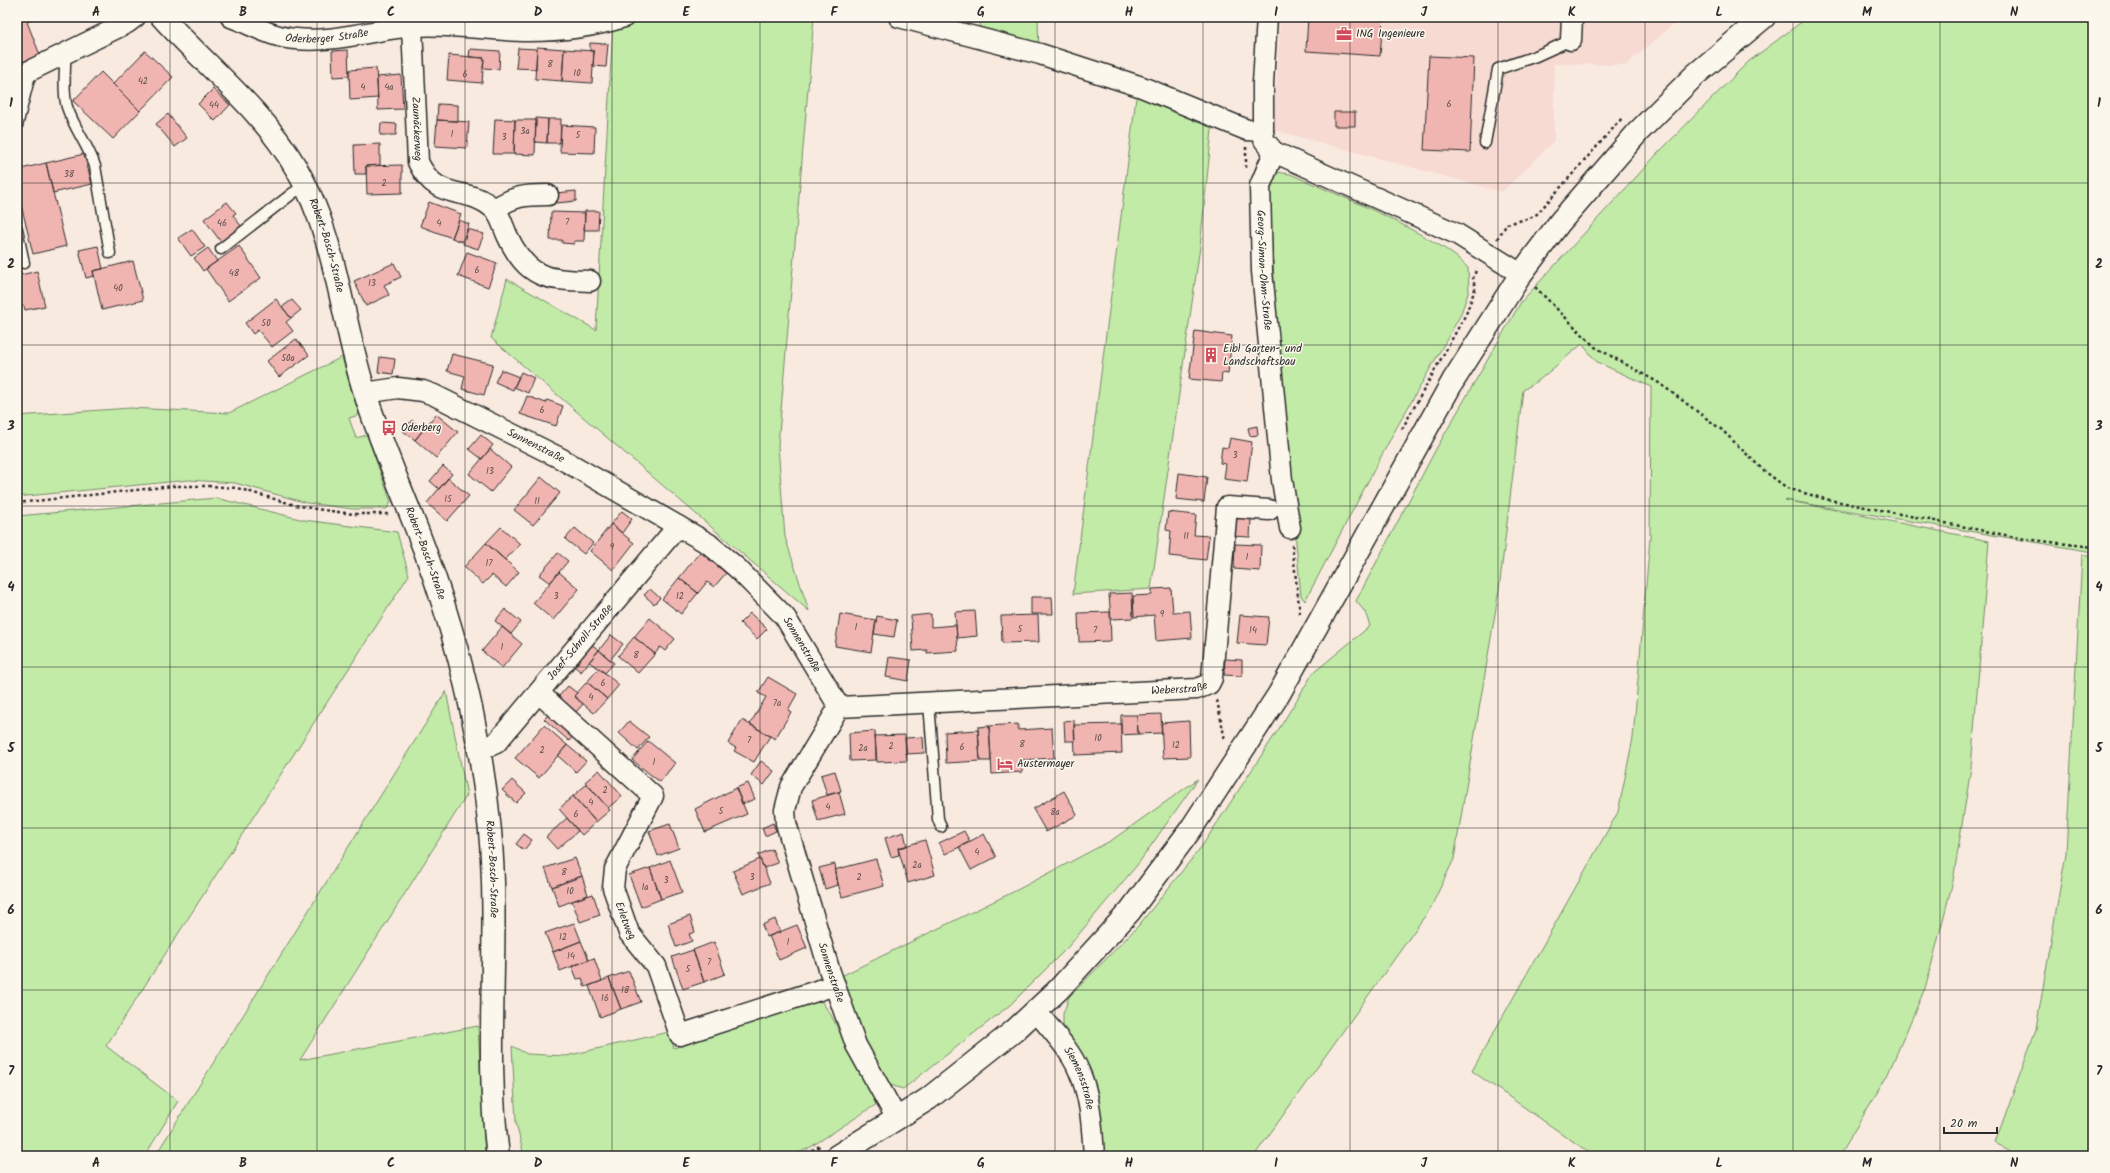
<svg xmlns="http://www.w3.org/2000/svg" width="2110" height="1173" font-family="Kalam,sans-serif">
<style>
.built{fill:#f7dad2}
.green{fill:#c1eba7;stroke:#768b69}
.building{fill:#f1b5b1;stroke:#2b2b2b}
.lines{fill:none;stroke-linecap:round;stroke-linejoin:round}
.lane-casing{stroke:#2b2b2b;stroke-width:13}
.street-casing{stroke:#2b2b2b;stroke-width:23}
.secondary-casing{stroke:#2b2b2b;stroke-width:25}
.path{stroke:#2b2b2b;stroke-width:2.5;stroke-dasharray:3 3;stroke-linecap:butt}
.lane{stroke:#fbf7ec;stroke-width:10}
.street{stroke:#fbf7ec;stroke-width:20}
.secondary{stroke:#fbf7ec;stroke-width:22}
.grid{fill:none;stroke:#2b2b2b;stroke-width:1;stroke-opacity:0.55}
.labels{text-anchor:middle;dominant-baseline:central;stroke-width:3;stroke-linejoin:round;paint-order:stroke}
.number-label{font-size:9px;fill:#5c4e4c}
.street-label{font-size:11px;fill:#2b2b2b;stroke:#fbf7ec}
.poi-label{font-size:11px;fill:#2b2b2b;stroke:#fbf7ec;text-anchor:start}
.neatline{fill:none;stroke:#2b2b2b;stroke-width:1.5}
.grid-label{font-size:13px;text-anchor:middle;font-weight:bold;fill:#2b2b2b}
</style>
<rect width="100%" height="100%" fill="#f9eae0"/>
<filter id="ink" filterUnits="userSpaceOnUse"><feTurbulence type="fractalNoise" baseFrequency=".025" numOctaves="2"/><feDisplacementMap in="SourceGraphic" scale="8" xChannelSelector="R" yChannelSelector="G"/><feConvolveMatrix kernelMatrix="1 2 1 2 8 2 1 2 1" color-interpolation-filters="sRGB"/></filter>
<g filter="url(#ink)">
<path class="built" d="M1280,17H1682L1626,65L1554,64V141L1502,192L1274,130Z"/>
<path class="green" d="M637,17H814L778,446L785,537L809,611L491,338L507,279L596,330L613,25Z
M980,17H1038L1039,53L980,38Z
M1808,17H2093V552L1785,500L1989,541L1971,768L1953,881L1926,986L1887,1076L1839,1156H1594L1472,1071L1618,812L1633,738L1650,538L1651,387L1597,362L1582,344L1538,381L1523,390L1499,590L1454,859L1430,909L1254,1156H1102L1063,1035V1014L1069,997L1139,925L1202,846L1282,724L1313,673L1370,626L1365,612L1356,601L1436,449L1521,302L1660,151L1748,62Z
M1137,90L1213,120L1200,247L1151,589L1073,594Z
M1276,172L1290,174C1333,193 1375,209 1416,232C1434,242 1454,252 1468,268L1469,291L1460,316L1393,434L1305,601L1301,596L1277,339L1269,186L1271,177Z
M342,357L359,415L349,418L356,438L367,435L391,502L387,509H353L307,503L235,483L189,480L17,497V416L130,408L229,413Z
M216,498L304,520L397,532L409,575L106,1046L178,1101L145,1156H17V516Z
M2082,555L2093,557V1156H2021L1995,1143L2036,1029L2066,853Z
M446,691L467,795L300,1060L478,1026L485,1156H155Z
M1198,779L1138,864L1068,947L1010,1005L903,1089L887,1084L860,1034L841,976L1017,890L1112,840Z
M820,999L831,1015L877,1104L809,1148L792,1156H524L516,1123L512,1046L527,1054L566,1056L669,1032L674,1048Z"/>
<path class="building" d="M17,17H40L27,22L40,55L17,64Z
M1308,17H1383L1380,56L1306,51Z
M1488,17H1530V20Z
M590,43L608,44L606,67L593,66L594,51H590Z
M537,47L564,49L562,81L535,79Z
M518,48L537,49L536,69L516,68Z
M470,49L500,51L499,69L483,68L484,58L469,57Z
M564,49L594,51L592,83L562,81Z
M348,50L349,76L333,77L332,51Z
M145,51L173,77L140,111L113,84Z
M449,55L484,58L482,83L447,80Z
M1429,56L1474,58L1470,152L1424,150Z
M376,68L378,98L350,100L349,70Z
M101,72L140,111L113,139L73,101Z
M401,75L403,109L378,110L377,77Z
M213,89L230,105L215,121L198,104Z
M438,104L458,105V121L437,120Z
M1334,112H1355V126H1334Z
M168,114L187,138L175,147L156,124Z
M536,118L548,119L547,143L535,142Z
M495,119L515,120L514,154H493Z
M548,119H561L560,143H547Z
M437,120L469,122L467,148L435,146Z
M515,120H536L535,155L514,154Z
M381,123L397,124L396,135H380Z
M561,125L595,127L594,153L560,152Z
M380,144V165L366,166V174H355L354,145Z
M84,154L92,184L53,193L46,163Z
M46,163L66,246L33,254L17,188V170Z
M402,165V193L367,194L366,166Z
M576,191V201L557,203L556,193Z
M227,202L236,213L233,215L241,226L221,242L204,219Z
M429,202L461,214L452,238L420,226Z
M585,211H599L598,230H584Z
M551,212L585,213L584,241H574V244L562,243V240H550Z
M459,220L469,224L462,242L452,238Z
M192,229L205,247L191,256L178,238Z
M468,229L484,234L478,249L463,244Z
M98,246L103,269L93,271L94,276L86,278L79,250Z
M239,246L261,278L228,301L206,269Z
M208,248L217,261L203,271L194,258Z
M467,252L497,263L488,287L458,276Z
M133,261L143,300L102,310L93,271Z
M394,263L401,277L384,285L389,295L366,306L354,281Z
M37,271L45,306L25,310L24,306L17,308V276Z
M276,299L291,318L286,322L293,331L272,347L258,330L253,334L245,323Z
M292,300L301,310L291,318L282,307Z
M1195,331L1232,336L1228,374L1222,373L1221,382L1189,379Z
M296,339L309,355L279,377L267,361Z
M452,354L493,364L484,395L462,389L465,376L447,371Z
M380,357L395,359L393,374L378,372Z
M501,370L519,377L513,390L495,382Z
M521,372L534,378L528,393L514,387Z
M527,396L546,403L547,400L563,406L556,426L520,414Z
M436,414L458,432L436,458L415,440Z
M412,420L423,430L415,440L403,431Z
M1257,426L1258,435L1250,436L1248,428Z
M481,435L493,445L482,459L469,449Z
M1230,438L1252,442L1247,482L1224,479L1226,464L1220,463L1222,447L1228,448Z
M490,449L511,467L491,492L469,474Z
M443,466L452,474L439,489L430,481Z
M1179,473L1207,477L1204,502L1176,499Z
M541,477L560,493L533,525L514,510Z
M448,478L469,496L447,521L427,503Z
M622,511L632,519L622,533L611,524Z
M1168,512L1196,515L1194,535L1209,536L1206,560L1169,556L1171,531L1166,530Z
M1233,518L1251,519L1250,537L1232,536Z
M611,524L634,543L613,570L590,551Z
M501,527L520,544L505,560L486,543Z
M575,528L593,543L584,554L565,539Z
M486,543L519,572L506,587L492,575L483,584L464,567Z
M1235,544L1261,545L1260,571L1234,569Z
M700,552L726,573L714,587L707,582L698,593L679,578Z
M558,553L568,561L550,583L539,575Z
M559,572L579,589L553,620L533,603Z
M679,578L698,593L681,614L662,599Z
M1171,588L1173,612L1190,611L1192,638L1156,641L1154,615L1134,617L1133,596L1152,595V589Z
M650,589L660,598L654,604L644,595Z
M1132,593L1133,618L1111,619L1109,594Z
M1031,597H1052L1053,614H1031Z
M505,609L521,622L511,634L495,621Z
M975,611L977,636L957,638L955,612Z
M1110,612L1111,641L1079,642L1078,613Z
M750,613L767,629L757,639L740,623Z
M840,614L876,620L871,652L835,646Z
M931,614V627L956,625L958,651L927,653V650L913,651L911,616Z
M1038,615L1039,642L1002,643L1001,616Z
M1240,615L1269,617L1266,645L1237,643Z
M877,616L897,620L894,637L874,634Z
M650,618L675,639L665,651L660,647L655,654L634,637Z
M502,627L522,644L502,668L482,651Z
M611,635L623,644L610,660L599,650Z
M634,637L655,654L638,673L618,656Z
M591,644L599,650L581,672L573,665Z
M599,650L614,663L605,673L589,662Z
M889,657L911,660L908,681L886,677Z
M1225,659L1242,660V676L1224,675Z
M599,668L619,685L607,699L587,682Z
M768,677L797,694L788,710L791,712L775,739L750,724L766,697L758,693Z
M587,682L607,699L594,713L574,696Z
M568,686L577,693L574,696L583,704L576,712L558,697Z
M549,714L574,735L569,741L544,719Z
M1161,714L1162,733L1138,734L1137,715Z
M1121,715H1137L1138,734L1121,735Z
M742,720L770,736L754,762L734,751L736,748L728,743Z
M1074,720L1075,741H1065L1064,721Z
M629,721L649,737L638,750L619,733Z
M1189,721L1190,757L1163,758L1161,723Z
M1018,724V730L1052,728L1054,758L1022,760V772L992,774L989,726Z
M1121,724L1122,753L1075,755L1074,725Z
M544,725L567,745L539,778L515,758Z
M989,726L991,761H980L978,727Z
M978,730L980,761L946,763L945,732Z
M875,731L876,760L850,761L849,733Z
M905,735L907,761L877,762L875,736Z
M923,737L924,753L906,754L905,738Z
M648,741L675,763L660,782L632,760Z
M567,745L586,761L576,772L558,756Z
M761,761L774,771L764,785L751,775Z
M599,770L622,796L608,808L585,782Z
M835,771L841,791L827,795L821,775Z
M512,780L526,793L516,803L502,790Z
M748,783L755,799L742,804L736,788Z
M587,784L610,810L596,822L573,796Z
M736,788L747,814L705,832L695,809Z
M1064,791L1077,815L1046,832L1033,809Z
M839,792L845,814L818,821L812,800Z
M573,796L596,822L582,835L559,809Z
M567,818L578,831L557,849L546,837Z
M773,823L776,831L765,836L762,828Z
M670,824L679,848L658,856L649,831Z
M964,831L970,842L945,854L939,843Z
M904,832L907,846L898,848L899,855L891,857L885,838Z
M524,834L532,840L524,850L516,844Z
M984,834L996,857L971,870L959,847Z
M925,840L935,875L908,883L898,848Z
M772,849L778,863L764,868L758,855Z
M575,858L582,876L552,887L545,868Z
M760,859L770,883L743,894L733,871Z
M876,859L884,886L842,897L834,870Z
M670,860L682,892L661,899L650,868Z
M835,864L838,885L825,889L819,868Z
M650,868L661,899L641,907L629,875Z
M582,876L588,895L559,906L552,887Z
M593,894L600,915L580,922L572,901Z
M690,916L695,932L689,934L692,941L676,947L668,924Z
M775,919L780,932L767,937L762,925Z
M574,923L581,941L553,952L545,933Z
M797,925L807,948L779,960L769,936Z
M581,941L589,960L560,971L553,952Z
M714,942L725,974L704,982L693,950Z
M693,950L704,982L683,989L672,957Z
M594,958L602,981L585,987L582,978L577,979L572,966Z
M629,971L641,1002L621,1009L609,978Z
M609,978L621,1009L600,1017L589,986Z"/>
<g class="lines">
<defs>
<path id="lane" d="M65,54C66,70 62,91 67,107C74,128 88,145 95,166L110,253
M17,126L31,71
M1485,143L1498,69L1536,56L1571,40
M17,229L24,263
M221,249L293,193L306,185
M929,703L938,819L941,827"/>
<g id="street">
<path id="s1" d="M231,17C252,25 274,38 296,39C336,43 374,29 414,26C452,23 490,31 528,31C561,31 593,27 624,17"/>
<path d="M899,17L1040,54L1142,87L1247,130L1263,131"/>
<path d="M1267,17L1263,83V131L1264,140L1274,152L1457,234L1521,274"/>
<path id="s2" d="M412,26L418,162C438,204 465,184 493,208C500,214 503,226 507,235C527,278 545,280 590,281"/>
<path d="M1571,40L1572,17"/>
<path d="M17,77L127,23L135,17"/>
<path id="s3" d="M1274,152L1260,186L1262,271L1282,480L1290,528"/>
<path d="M494,209C515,196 523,195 548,195"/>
<path id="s4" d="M365,393L398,388L423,391L434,395L560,458L709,544L737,568L785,617L839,707L791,787L785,810L786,823L829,969L856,1045L897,1119"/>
<path id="s5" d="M539,693L653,796L615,869L613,888L629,933L656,966L680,1035L835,985"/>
<path id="s6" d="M839,707L1197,689L1209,684L1212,678L1227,507L1269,510"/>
<path id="s7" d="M478,751L496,743L678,526"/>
<path id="s8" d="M1036,1011C1051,1030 1070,1049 1079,1071C1091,1098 1092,1127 1094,1156"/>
</g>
<g id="secondary">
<path id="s9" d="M162,17C207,67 262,109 296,168C336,235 341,317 364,390C381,445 405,497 425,551C458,640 481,736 490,831C500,939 484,1048 498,1156"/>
<path d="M837,1156L928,1099L1014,1031L1058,990L1130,911L1191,829L1279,694L1453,381L1521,274L1560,222L1638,132L1695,75L1764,17"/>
</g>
</defs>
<use href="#lane" class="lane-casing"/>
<use href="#street" class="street-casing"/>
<use href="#secondary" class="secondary-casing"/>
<path class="path" d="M1246,168V147
M1497,239L1507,224L1530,218L1537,214L1623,117
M1535,287L1595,347L1659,383L1722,430L1763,470L1787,488L1825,499L2025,539L2093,547
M1402,429L1466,314L1475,289L1473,278L1477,268
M17,503L173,486H209L237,488L295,505L316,509L353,514H389
M1292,545L1300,614
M1217,700L1225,740
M801,1156L820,1146"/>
<use href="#lane" class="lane"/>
<use href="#street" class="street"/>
<use href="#secondary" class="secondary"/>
</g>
</g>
<path class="grid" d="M170,17V1156M317,17V1156M465,17V1156M612,17V1156M760,17V1156M907,17V1156M1055,17V1156M1203,17V1156M1350,17V1156M1498,17V1156M1645,17V1156M1793,17V1156M1940,17V1156M17,183H2093M17,345H2093M17,506H2093M17,667H2093M17,828H2093M17,990H2093"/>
<defs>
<symbol id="office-bare" viewBox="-9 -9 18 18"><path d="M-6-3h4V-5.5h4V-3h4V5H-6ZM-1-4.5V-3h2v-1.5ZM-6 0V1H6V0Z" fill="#d1495b" stroke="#fbf7ec" stroke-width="2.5" paint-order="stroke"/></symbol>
<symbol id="building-bare" viewBox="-9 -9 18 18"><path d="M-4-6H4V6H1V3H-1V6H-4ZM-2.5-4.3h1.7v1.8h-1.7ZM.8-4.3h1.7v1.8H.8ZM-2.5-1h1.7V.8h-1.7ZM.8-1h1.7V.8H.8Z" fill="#d1495b" stroke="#fbf7ec" stroke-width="2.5" paint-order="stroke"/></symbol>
<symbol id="bus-bare" viewBox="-9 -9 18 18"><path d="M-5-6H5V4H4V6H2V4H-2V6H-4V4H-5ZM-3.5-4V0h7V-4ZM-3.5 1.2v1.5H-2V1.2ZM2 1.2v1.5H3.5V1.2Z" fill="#d1495b" stroke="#fbf7ec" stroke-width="2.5" paint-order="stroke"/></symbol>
<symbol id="hotel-bare" viewBox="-9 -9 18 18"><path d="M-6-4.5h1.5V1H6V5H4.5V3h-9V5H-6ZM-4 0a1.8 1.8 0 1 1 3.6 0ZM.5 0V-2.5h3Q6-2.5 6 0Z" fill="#d1495b" stroke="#fbf7ec" stroke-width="2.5" paint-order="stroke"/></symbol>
</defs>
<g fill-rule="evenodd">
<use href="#office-bare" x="1333" y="23" width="22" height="22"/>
<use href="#building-bare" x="1200" y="344" width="22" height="22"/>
<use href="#bus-bare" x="378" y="417" width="22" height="22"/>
<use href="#hotel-bare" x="994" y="753" width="22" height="22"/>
</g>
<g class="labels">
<g class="number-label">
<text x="550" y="64">8</text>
<text x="577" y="73">10</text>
<text x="465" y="74">6</text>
<text x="143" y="81">42</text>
<text x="363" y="87">4</text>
<text x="389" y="87">4a</text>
<text x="1449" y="104">6</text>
<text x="214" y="105">44</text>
<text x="525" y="131">3a</text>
<text x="452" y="134">1</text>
<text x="578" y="135">5</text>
<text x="504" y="137">3</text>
<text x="69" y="174">38</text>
<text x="384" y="183">2</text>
<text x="567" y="222">7</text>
<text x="222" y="223">46</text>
<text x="439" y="223">4</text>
<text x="477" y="270">6</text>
<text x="234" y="273">48</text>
<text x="372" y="283">13</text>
<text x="118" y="288">40</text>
<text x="266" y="323">50</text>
<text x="288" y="358">50a</text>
<text x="542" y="410">6</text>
<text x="1235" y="455">3</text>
<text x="490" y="471">13</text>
<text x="448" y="499">15</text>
<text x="537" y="501">11</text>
<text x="1186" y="536">11</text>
<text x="612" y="547">9</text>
<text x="1247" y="557">1</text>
<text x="489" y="563">17</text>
<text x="556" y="596">3</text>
<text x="680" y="596">12</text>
<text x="1162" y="614">9</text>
<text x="856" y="627">1</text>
<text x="1020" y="629">5</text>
<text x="1095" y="630">7</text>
<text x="1253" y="630">14</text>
<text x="502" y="647">1</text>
<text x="636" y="655">8</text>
<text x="603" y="683">6</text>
<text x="591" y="697">4</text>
<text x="777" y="703">7a</text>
<text x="1098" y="738">10</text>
<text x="749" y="740">7</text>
<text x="1022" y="744">8</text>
<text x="1176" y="745">12</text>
<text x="891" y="746">2</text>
<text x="962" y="747">6</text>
<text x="863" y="748">2a</text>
<text x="542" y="750">2</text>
<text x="654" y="762">1</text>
<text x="605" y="790">2</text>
<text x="591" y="802">4</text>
<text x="828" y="807">4</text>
<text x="721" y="811">5</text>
<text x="1055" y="812">8a</text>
<text x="576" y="814">6</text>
<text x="977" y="852">4</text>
<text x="917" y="865">2a</text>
<text x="564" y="872">8</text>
<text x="752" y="877">3</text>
<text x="859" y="877">2</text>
<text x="666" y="880">3</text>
<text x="645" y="887">1a</text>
<text x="570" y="891">10</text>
<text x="563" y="937">12</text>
<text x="788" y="942">1</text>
<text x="571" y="956">14</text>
<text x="709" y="962">7</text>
<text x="688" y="969">5</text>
<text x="625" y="990">18</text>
<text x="605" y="998">16</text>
</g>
<g class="street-label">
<text stroke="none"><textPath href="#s1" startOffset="100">Oderberger Straße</textPath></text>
<text stroke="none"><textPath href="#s2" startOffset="103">Zaunäckerweg</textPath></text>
<text stroke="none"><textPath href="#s9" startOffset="286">Robert-Bosch-Straße</textPath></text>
<text stroke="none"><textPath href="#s3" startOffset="121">Georg-Simon-Ohm-Straße</textPath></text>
<text stroke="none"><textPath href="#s4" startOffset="184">Sonnenstraße</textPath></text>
<text stroke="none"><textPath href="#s9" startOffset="610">Robert-Bosch-Straße</textPath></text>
<text stroke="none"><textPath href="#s7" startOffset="151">Josef-Schroll-Straße</textPath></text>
<text stroke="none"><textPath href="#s4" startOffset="521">Sonnenstraße</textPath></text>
<text stroke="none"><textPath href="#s6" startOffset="341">Weberstraße</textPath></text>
<text stroke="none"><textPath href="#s9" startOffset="934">Robert-Bosch-Straße</textPath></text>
<text stroke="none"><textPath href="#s5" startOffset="290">Erletweg</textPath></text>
<text stroke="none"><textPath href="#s4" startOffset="880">Sonnenstraße</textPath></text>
<text stroke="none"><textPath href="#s8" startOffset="81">Siemensstraße</textPath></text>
</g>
<g class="poi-label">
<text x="1356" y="34">ING Ingenieure</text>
<text x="1223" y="349">Eibl Garten- und<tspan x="1223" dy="13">Landschaftsbau</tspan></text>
<text x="401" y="428">Oderberg</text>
<text x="1017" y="764">Austermayer</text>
</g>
</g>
<rect width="2110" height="1173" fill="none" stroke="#fbf7ec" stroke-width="44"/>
<path d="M1944 1127v6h53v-6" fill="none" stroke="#2b2b2b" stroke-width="2"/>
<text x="1950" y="1127" font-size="12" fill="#2b2b2b" stroke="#fbf7ec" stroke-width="3" paint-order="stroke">20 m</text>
<rect x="22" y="22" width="2066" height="1129" class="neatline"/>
<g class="grid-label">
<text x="96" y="16">A</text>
<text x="243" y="16">B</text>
<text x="391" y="16">C</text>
<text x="538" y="16">D</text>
<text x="686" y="16">E</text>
<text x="834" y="16">F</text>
<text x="981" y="16">G</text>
<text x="1129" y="16">H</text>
<text x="1276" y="16">I</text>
<text x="1424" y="16">J</text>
<text x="1572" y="16">K</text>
<text x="1719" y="16">L</text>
<text x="1867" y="16">M</text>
<text x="2014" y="16">N</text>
<text x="11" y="107">1</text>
<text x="2099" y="107">1</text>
<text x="11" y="268">2</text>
<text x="2099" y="268">2</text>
<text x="11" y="430">3</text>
<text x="2099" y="430">3</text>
<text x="11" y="591">4</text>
<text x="2099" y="591">4</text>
<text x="11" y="752">5</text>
<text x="2099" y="752">5</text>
<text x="11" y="914">6</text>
<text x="2099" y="914">6</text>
<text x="11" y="1075">7</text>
<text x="2099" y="1075">7</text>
<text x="96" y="1167">A</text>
<text x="243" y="1167">B</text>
<text x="391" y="1167">C</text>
<text x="538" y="1167">D</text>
<text x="686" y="1167">E</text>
<text x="834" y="1167">F</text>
<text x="981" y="1167">G</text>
<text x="1129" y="1167">H</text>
<text x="1276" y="1167">I</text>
<text x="1424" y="1167">J</text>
<text x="1572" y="1167">K</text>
<text x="1719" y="1167">L</text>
<text x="1867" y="1167">M</text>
<text x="2014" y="1167">N</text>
</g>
</svg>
